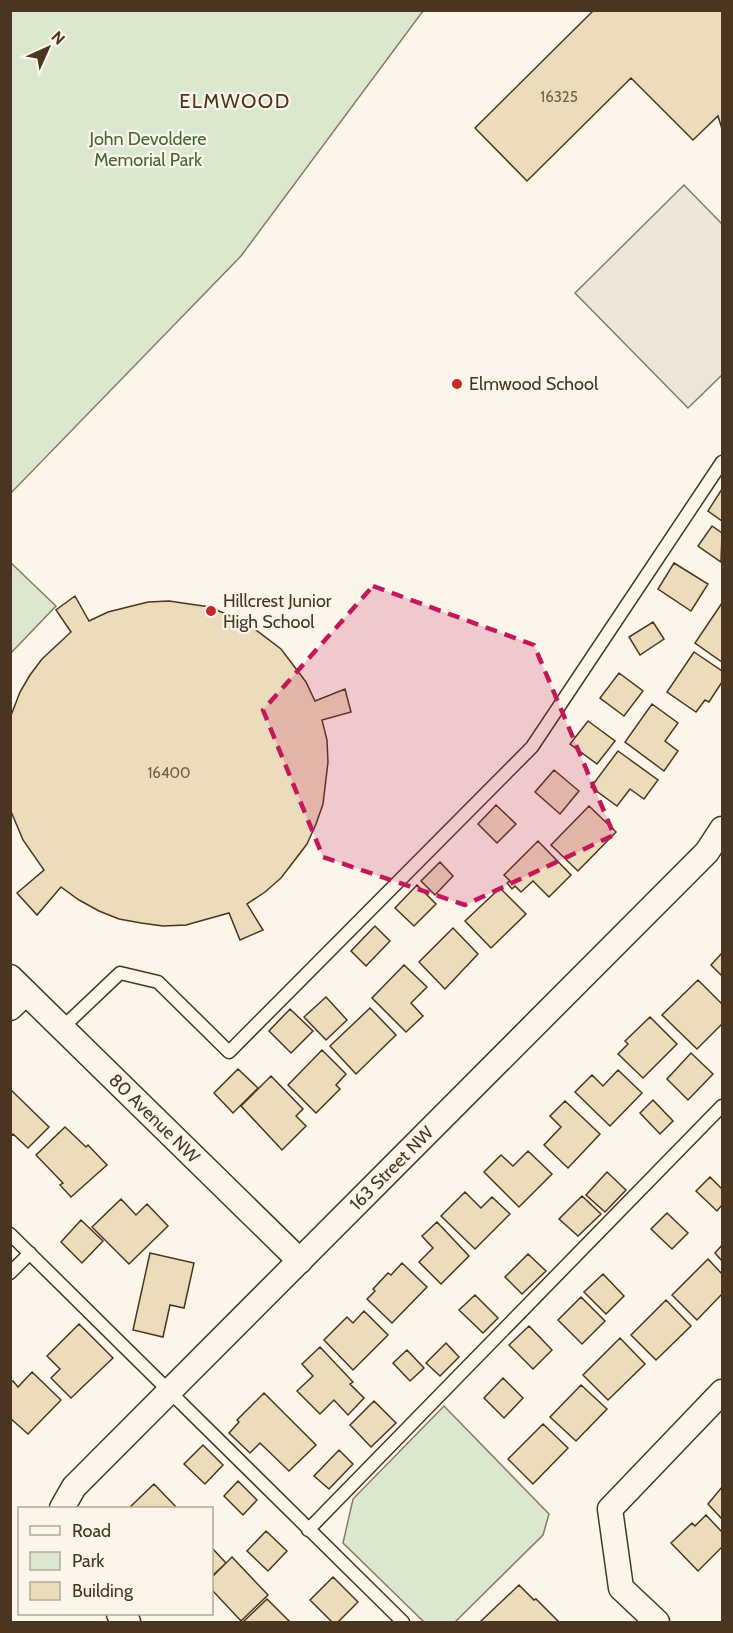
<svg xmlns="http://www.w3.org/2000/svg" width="733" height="1633" font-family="Cabin,sans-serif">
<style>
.green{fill:#dce7d0;stroke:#887966;stroke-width:1.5}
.parking{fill:#ede7d9;stroke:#887966;stroke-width:1.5}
.building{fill:#ecdcbc;stroke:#4a3520;stroke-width:1.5}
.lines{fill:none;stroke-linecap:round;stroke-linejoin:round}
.service-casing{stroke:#4a3520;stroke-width:15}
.minor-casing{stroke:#4a3520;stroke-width:27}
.service{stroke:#fbf6e9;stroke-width:12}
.minor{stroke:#fbf6e9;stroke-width:24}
.marked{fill:#c2185b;fill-opacity:0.2;stroke:#c2185b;stroke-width:4.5;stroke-dasharray:12 8;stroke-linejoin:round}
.poi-dot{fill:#c62828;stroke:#fbf6e9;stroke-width:2}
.labels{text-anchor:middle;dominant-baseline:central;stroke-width:4.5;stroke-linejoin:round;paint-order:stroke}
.number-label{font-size:15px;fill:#725f47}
.park-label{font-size:18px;fill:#436837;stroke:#fbf6e9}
.poi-label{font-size:18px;fill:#4a3520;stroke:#fbf6e9;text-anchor:start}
.street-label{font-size:18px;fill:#4a3520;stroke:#fbf6e9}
.neighbourhood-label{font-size:20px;letter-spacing:1.5px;fill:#4a3520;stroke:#fbf6e9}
</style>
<rect width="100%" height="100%" fill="#fbf6e9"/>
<path class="green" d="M11,10L423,11L241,256L11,493Z
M10,562L56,606L11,653H10Z
M444,1406L549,1514L543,1535L455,1622H424L343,1543L353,1499Z"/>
<path class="parking" d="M684,185L722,224V375L688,408L575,293Z"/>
<path class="building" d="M594,10H722V129L718,116L693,140L631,78L527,181L475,128Z
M722,489V521L708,511Z
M712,526L722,533L721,562L698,546Z
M674,563L708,584L691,611L658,589Z
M75,596L89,621L108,612L148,602L169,601L210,607L248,624L281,649L306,682L315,701L345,689L351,712L322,720L327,740L328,762L323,804L316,824L307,844L281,878L265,892L247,904L263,930L240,940L229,913L186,925L163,926L141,923L119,919L99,911L79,900L61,887L37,915L17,893L44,870L23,840L10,809V718L20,692L30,675L42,659L71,632L56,610Z
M722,603V662L695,643Z
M653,622L664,639L640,655L629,637Z
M694,652L722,671V682L709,702L705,700L696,712L667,692Z
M619,673L643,691L624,716L600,698Z
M652,704L678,723L665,741L678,751L664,771L625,742Z
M588,721L615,741L597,764L570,744Z
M618,751L658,780L644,799L630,789L617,806L591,787Z
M554,770L579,791L560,814L535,792Z
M496,805L516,824L497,843L478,824Z
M589,806L616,832L578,871L551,845Z
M538,841L571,875L549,897L533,881L521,892L515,886L512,889L507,883L510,881L504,875Z
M440,862L453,876L435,895L421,881Z
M417,885L436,904L414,926L395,908Z
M500,888L526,914L491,948L465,921Z
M375,926L390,941L366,966L351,951Z
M453,928L478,954L445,989L419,962Z
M722,953V976L711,965Z
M404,965L427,987L411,1003L423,1016L406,1032L372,998Z
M698,980L722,1004V1024L697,1049L662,1015Z
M326,997L347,1020L326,1040L304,1017Z
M370,1008L396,1035L356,1074L330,1046Z
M290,1009L313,1031L291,1053L269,1031Z
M650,1017L677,1044L643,1078L618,1054L628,1044L625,1041Z
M322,1050L346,1074L336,1085L340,1089L316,1113L288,1085Z
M691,1053L713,1074L688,1100L667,1079Z
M238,1069L258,1088L233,1113L214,1093Z
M618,1070L642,1093L610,1126L575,1092L592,1075L603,1086Z
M271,1076L303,1109L296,1116L306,1126L282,1150L241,1106Z
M10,1089L49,1127L28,1148L13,1134L10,1137Z
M653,1100L673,1121L660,1134L640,1113Z
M565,1101L600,1134L568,1168L544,1145L561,1127L550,1116Z
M65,1127L86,1147L88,1145L107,1165L71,1197L60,1185L63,1183L36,1155Z
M528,1151L552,1174L519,1207L484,1172L501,1155L513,1166Z
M607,1172L626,1190L605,1212L586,1195Z
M710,1177L722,1189V1205L717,1211L696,1191Z
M465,1192L481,1208L492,1197L510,1214L475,1249L441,1216Z
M582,1196L601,1214L578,1236L559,1219Z
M121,1199L136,1215L147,1204L168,1226L129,1264L92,1227Z
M667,1213L688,1233L672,1249L651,1229Z
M81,1220L103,1241L82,1263L61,1242Z
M437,1222L469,1256L441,1284L419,1262L433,1248L422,1236Z
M722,1245V1261L715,1253Z
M150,1253L194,1263L184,1308L170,1305L163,1337L133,1330Z
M528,1254L546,1271L522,1294L505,1277Z
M708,1259L722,1274V1294L697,1320L672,1295Z
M402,1263L427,1287L392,1323L367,1299L375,1291L373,1289L388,1273L391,1275Z
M603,1274L624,1296L606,1314L584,1292Z
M475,1295L498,1318L483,1333L459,1310Z
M581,1297L605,1321L582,1344L558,1320Z
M666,1300L691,1326L656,1360L631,1335Z
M364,1311L388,1335L353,1370L324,1340L347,1317L353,1323Z
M79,1324L113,1358L71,1398L51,1378L60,1369L47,1356Z
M529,1326L552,1350L533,1369L509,1345Z
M620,1338L645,1364L608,1400L583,1375Z
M446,1343L459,1357L440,1376L426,1363Z
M320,1347L353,1382L350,1384L364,1398L348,1415L334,1400L320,1414L297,1391L313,1376L302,1364Z
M407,1350L424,1368L410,1381L393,1363Z
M32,1372L61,1400L28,1434L10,1418V1383L13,1381L18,1387Z
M503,1378L523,1398L504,1418L484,1398Z
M581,1385L607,1409L576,1441L550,1417Z
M264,1393L316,1445L289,1471L260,1443L250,1453L229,1433L239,1422L237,1420Z
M374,1401L396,1423L371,1447L350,1425Z
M543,1424L568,1448L533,1484L508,1459Z
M203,1445L223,1465L205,1484L184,1464Z
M339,1450L353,1464L329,1489L314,1476Z
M238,1481L257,1500L243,1515L224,1496Z
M154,1484L177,1508H129Z
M722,1487V1519L708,1504Z
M706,1515L722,1532V1547L698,1571L671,1543L692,1523L695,1526Z
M266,1531L287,1551L268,1571L247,1551Z
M212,1548L226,1563L212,1576Z
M232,1557L268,1595L241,1621L212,1590V1577Z
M333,1577L358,1602L338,1622H332L310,1600Z
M519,1585L534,1600L536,1599L559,1622H480Z
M267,1599L290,1622H243Z"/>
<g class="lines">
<defs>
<path id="service" d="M62,1028L120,973L158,982L229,1052L532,747L722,462
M10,1234L403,1622
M10,1273L30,1253
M308,1530L722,1106"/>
<g id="minor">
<path id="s1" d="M10,977L300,1261"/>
<path d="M10,1008L26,993"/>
<path id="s2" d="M62,1508L74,1487L707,852L722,829"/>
<path d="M119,1614L128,1622"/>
<path d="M657,1622L621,1588L610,1509L722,1392"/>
</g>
</defs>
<use href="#service" class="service-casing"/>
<use href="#minor" class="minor-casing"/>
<use href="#service" class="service"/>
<use href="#minor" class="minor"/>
</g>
<path class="marked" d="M373,586L534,645L614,835L465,905L323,857L263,710Z"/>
<g class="poi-dot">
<circle cx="457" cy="384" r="6"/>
<circle cx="211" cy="611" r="6"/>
</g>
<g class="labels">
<g class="number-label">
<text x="559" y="97">16325</text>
<text x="169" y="773">16400</text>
</g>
<g class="park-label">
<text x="148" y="139">John Devoldere<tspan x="148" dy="21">Memorial Park</tspan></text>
</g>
<g class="poi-label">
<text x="469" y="384">Elmwood School</text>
<text x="223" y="601">Hillcrest Junior<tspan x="223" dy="21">High School</tspan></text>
</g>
<g class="street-label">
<text stroke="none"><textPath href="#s1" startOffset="202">80 Avenue NW</textPath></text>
<text stroke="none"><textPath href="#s2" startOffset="474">163 Street NW</textPath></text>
</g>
<g class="neighbourhood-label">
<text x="235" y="101">ELMWOOD</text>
</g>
</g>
<rect width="733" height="1633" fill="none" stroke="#4a3520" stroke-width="24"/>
<rect x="18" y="1507" width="195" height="108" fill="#fbf6e9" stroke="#b4a999" stroke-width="1.5"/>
<rect x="30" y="1526" width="30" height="9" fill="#fbf6e9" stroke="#b4a999" stroke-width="1.5"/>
<text x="72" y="1537" font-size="18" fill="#4a3520">Road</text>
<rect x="30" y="1552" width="30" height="18" fill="#dce7d0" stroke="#b4a999" stroke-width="1.5"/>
<text x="72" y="1567" font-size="18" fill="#4a3520">Park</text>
<rect x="30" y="1582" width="30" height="18" fill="#ecdcbc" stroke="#b4a999" stroke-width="1.5"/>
<text x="72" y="1597" font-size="18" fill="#4a3520">Building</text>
<g transform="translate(48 48) rotate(45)" stroke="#fbf6e9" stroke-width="4.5" paint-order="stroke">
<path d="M0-4.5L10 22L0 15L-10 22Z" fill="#4a3520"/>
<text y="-9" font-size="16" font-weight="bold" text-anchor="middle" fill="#4a3520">N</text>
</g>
</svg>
